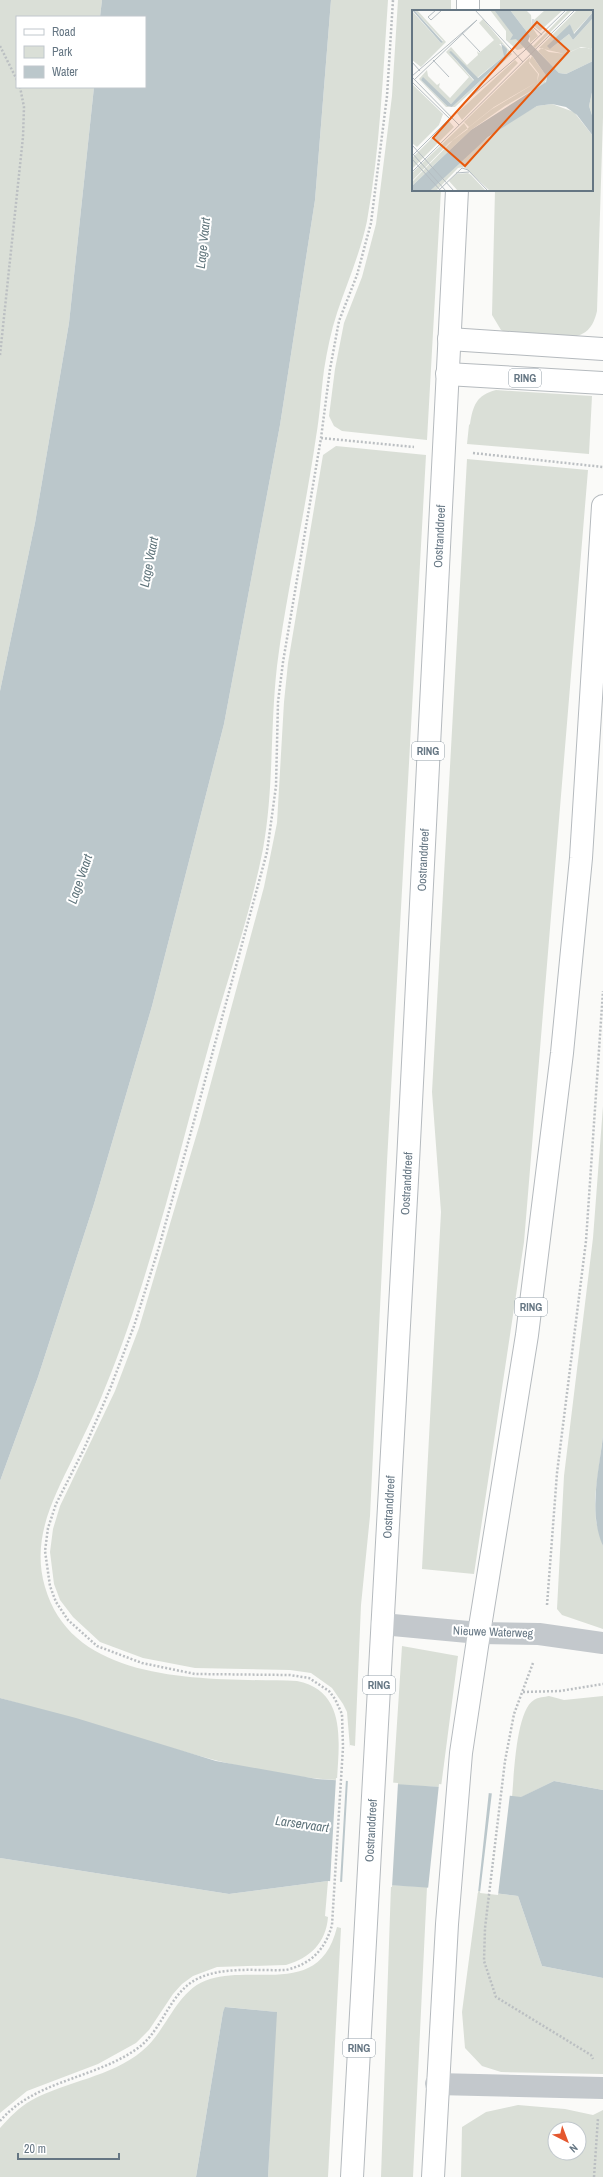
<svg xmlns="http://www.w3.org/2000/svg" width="603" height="2177" font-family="'Archivo Narrow',sans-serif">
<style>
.green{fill:#dadfd7;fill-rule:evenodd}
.water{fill:#bbc7cb}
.pier{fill:#fafaf8}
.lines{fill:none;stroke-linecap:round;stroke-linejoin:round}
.major-casing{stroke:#b5babe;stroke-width:24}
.path{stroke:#bbbfc2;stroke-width:2.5;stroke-dasharray:2 2;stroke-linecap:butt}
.minor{stroke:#c3c8cc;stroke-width:22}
.major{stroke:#fff;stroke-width:22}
.labels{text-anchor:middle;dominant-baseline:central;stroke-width:4;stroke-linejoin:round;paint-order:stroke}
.shield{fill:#fff;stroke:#939fa8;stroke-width:1}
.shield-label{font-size:11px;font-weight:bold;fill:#657683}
.street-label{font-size:12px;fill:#657683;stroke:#fff}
.water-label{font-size:13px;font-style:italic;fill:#60757c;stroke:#fff}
.inset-road{fill:none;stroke:#b5bdc2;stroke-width:1}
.view{fill:#e8590c;fill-opacity:0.15;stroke:#e8590c;stroke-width:2}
.inset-edge{fill:none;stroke:#657683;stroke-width:2}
</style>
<rect width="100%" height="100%" fill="#fafaf8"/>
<path class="green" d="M0,0H102L100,17H17V87H94L69,323L35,523L0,691Z
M331,0H388C383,74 380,149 367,221C360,254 347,283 337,313C331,331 327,351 324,370C321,392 320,415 316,437C305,514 287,589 277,666C270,727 274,789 263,849C250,916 227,980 209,1045C194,1098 181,1151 166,1204C148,1266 130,1328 105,1388C96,1411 84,1435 73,1458C53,1499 31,1539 45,1587C74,1689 215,1678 297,1681C347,1691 339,1742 337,1780C255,1776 177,1750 100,1726C67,1716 33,1708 0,1698V1481L38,1377L94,1204L152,1006L224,724L280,425L315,200Z
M398,0H451V11H413V190H441L427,440L342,431L334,426L329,416L335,369L344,323L362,277L376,224L392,96Z
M500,0H603V117L597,311C595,320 591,330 582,334C566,342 526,334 507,333L501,330L492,315L495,190H592V11H500Z
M496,390L592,396L589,454L467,444L469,425L470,424C473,406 476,395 496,390Z
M336,446L426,455L387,1162L370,1516L361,1605L355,1746L350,1745V1748L347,1712L343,1704L332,1688L311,1673L290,1670L195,1668L143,1658L100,1642L73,1617L60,1600L54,1584L50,1552L53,1529L60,1506L115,1391L139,1328L200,1123L264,887L277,823L284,702L288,663L323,455Z
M467,459L588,470L524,1242L474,1574L422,1569L441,1212L432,1092Z
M603,1106V1436L595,1497L596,1521L603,1546V1629L562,1615L557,1609L564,1476L593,1238Z
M402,1646L458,1656L441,1787L393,1785Z
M549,1696L564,1700L603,1696V1790L554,1781L522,1797H512C514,1776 516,1710 534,1700C538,1697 545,1697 549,1696Z
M0,1858L229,1894L328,1881L325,1916L328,1917C326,1943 310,1958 286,1965L217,1967L193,1976L182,1984L173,1994L149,2030L136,2043L98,2064L27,2091L0,2113Z
M391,1885L427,1887L413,2177H381Z
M478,1891L518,1896L542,1966L603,1978V2074L501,2072L482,2066L465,2048L462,2012Z
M337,1927L341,1928L328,2177H268L276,2012L226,2007L223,2012L196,2177H0V2128C9,2118 19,2107 32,2100C67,2081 111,2077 142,2051C168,2030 176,1989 210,1979C258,1965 320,1997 337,1927Z
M518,2105L565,2109L593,2115L603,2110V2177H461L462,2127L486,2112ZM555,2129H579V2153H555Z"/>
<path class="water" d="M102,0H331L315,200L280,425L224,724L152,1006L94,1204L38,1377L0,1481V691L35,523L69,323L94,87H145V17H100Z
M603,1436V1546C588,1512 599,1471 603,1436Z
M0,1698L76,1718L216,1761L317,1779L441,1787L521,1797L554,1781L603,1790V1978L542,1966L518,1896L478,1891L328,1881L229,1894L0,1858Z
M225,2007L277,2012L268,2177H196L223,2012Z"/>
<path class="pier" d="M336,1778L346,1779L340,1883H330Z
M348,1779L398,1783L392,1887L342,1884Z
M439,1784L489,1791L478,1893L428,1889Z
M492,1792L510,1794L498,1895L480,1893Z"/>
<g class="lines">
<defs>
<g id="major">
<path d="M468,11V0"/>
<path d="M449,339L603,349"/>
<path d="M447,374L603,383"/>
<path id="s1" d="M352,2177L408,1162L457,190"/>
<path d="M433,2177L447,1924L461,1753L479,1633L527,1335L562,1053L581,858L603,506"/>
</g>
</defs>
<use href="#major" class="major-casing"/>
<path class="path" d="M0,46L17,80
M0,355L23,137L24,107L20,87
M321,438L414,447
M473,453L603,467
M547,1605L557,1473L586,1241L603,991
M533,1663L514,1714L505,1761L485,1928L484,1961L496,1997L591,2055L593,2059
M523,1692L560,1691L603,1684
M0,2121C35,2080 95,2079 138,2048C163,2030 169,1993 197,1979C223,1966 257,1971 286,1970C311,1964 325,1950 332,1925L343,1747L342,1714L335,1699L329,1691L309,1678L290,1675L195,1674L142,1663L97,1646L68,1620L56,1602L50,1586L45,1551L48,1528L56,1504L84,1449L110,1389L134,1326L159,1247L194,1121L267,852L276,786L278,702L283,662L321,438L330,369L339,321L357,275L371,223L387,96L393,0
M594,2177L598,2118"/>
<path class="minor" d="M382,1624L479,1633L539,1634L603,1643
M436,2084L603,2088"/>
<use href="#major" class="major"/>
</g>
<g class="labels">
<g class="shield">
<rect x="509" y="369" width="32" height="18" rx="3"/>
<rect x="412" y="742" width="32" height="18" rx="3"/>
<rect x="515" y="1298" width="32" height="18" rx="3"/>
<rect x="363" y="1676" width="32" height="18" rx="3"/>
<rect x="343" y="2039" width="32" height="18" rx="3"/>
</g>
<g class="shield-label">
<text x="525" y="378">RING</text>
<text x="428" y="751">RING</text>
<text x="531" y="1307">RING</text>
<text x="379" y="1685">RING</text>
<text x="359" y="2048">RING</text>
</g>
<g class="street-label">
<text stroke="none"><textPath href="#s1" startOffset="1643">Oostranddreef</textPath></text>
<text stroke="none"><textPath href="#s1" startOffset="1319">Oostranddreef</textPath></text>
<text stroke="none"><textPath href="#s1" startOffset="995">Oostranddreef</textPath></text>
<text stroke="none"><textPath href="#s1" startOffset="671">Oostranddreef</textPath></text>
<text transform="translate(493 1632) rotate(2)">Nieuwe Waterweg</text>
<text stroke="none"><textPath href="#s1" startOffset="347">Oostranddreef</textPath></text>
</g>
<g class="water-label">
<text transform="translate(203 243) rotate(-84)">Lage Vaart</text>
<text transform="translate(149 562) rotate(-79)">Lage Vaart</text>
<text transform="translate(80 879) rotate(-71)">Lage Vaart</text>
<text transform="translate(302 1824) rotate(8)">Larservaart</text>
</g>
</g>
<g transform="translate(412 10)">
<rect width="181" height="181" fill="#fafaf8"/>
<path d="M2,0H5L34,32L9,57L0,50V1L29,33L31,31ZM78,0H82L112,37L109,39L105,40L94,30V21ZM98,0H114L119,5L120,17L126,26L118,33V26ZM133,0H151L128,21L122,16V10ZM156,0H160L123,38L121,36ZM165,0H181V2L161,24L158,14L138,39L157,24L161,30L181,8V39L169,37L153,44L127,38ZM71,9L100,44L43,97H34L7,69L15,60L16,66L25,75L28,73L27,77L38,88L57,67L34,42L39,37L55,55L66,45L65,41L67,43L82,30L67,13ZM87,34H91L94,47L40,97L35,96L9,70L11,68L39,94L62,71L37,42L65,68L92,46V39ZM130,38L137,42L154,44L167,38H177L181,40V51L154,64L147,63L126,41ZM120,46L135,67L133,73L93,96L59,120L0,176V172L42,129L80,99L125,72L127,64L117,51ZM118,47L117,53L126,64L125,72L82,97L57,117L52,112ZM103,50L106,53L50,110L45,103ZM0,74L31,104L27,115L5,137L0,133ZM181,78V108L177,96ZM140,94L162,102L181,126V181H78L52,157L46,158L24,181H18L65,136L94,114L125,96ZM37,111L42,117L0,159V148ZM52,113L56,119L37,133L0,171V163ZM56,163L59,165L74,181H46L37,171L44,164Z" fill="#dadfd7" fill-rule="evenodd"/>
<path d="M0,0H2L31,32L29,33ZM82,0H98L118,26L116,31L147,63L154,64L181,51V78L177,96L181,108V126L165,105L154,97L140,94L125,96L76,127L18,181H0V176L59,120L134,72L135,67L121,47L104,29L98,30L101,25ZM181,2V8L161,30L157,24L138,39L135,36L158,14L162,24ZM89,33L95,39L94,47L40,97L35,96L9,70L11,67L39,94L62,70L37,42L39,41L66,68L92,46Z" fill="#bbc7cb"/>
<path class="inset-road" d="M24,0L16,7L19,10L30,0M63,0L111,52M121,9V17L130,25M50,23L68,42M21,50L37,67M0,52L8,61M0,66L65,10L2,70M0,67L47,115M0,72L39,110M0,135L42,181M0,143L34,181M0,146L63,83L112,41L154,0M0,149L29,181M0,162L163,0M44,163L57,162M26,181L50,158L56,160L76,181"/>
<path class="view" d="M125,12L157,41L53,156L21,128Z"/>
<rect width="181" height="181" class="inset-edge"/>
</g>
<rect x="16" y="16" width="130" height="72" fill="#ffffff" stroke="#c1c8cd"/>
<rect x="24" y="29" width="20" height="6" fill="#ffffff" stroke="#c1c8cd"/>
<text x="52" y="36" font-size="12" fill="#657683">Road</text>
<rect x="24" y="46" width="20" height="12" fill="#dadfd7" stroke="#c1c8cd"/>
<text x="52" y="56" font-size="12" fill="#657683">Park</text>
<rect x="24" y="66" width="20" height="12" fill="#bbc7cb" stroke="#c1c8cd"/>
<text x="52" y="76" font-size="12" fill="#657683">Water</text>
<g transform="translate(567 2141) rotate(138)"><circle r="19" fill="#ffffff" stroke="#c1c8cd"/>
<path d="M0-3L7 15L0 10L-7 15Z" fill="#e4572e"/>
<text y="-6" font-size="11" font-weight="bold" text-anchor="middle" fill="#657683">N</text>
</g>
<path d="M18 2153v6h101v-6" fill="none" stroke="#657683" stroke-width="2"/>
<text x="24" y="2153" font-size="12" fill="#657683" stroke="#ffffff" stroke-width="3" paint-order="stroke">20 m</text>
</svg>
